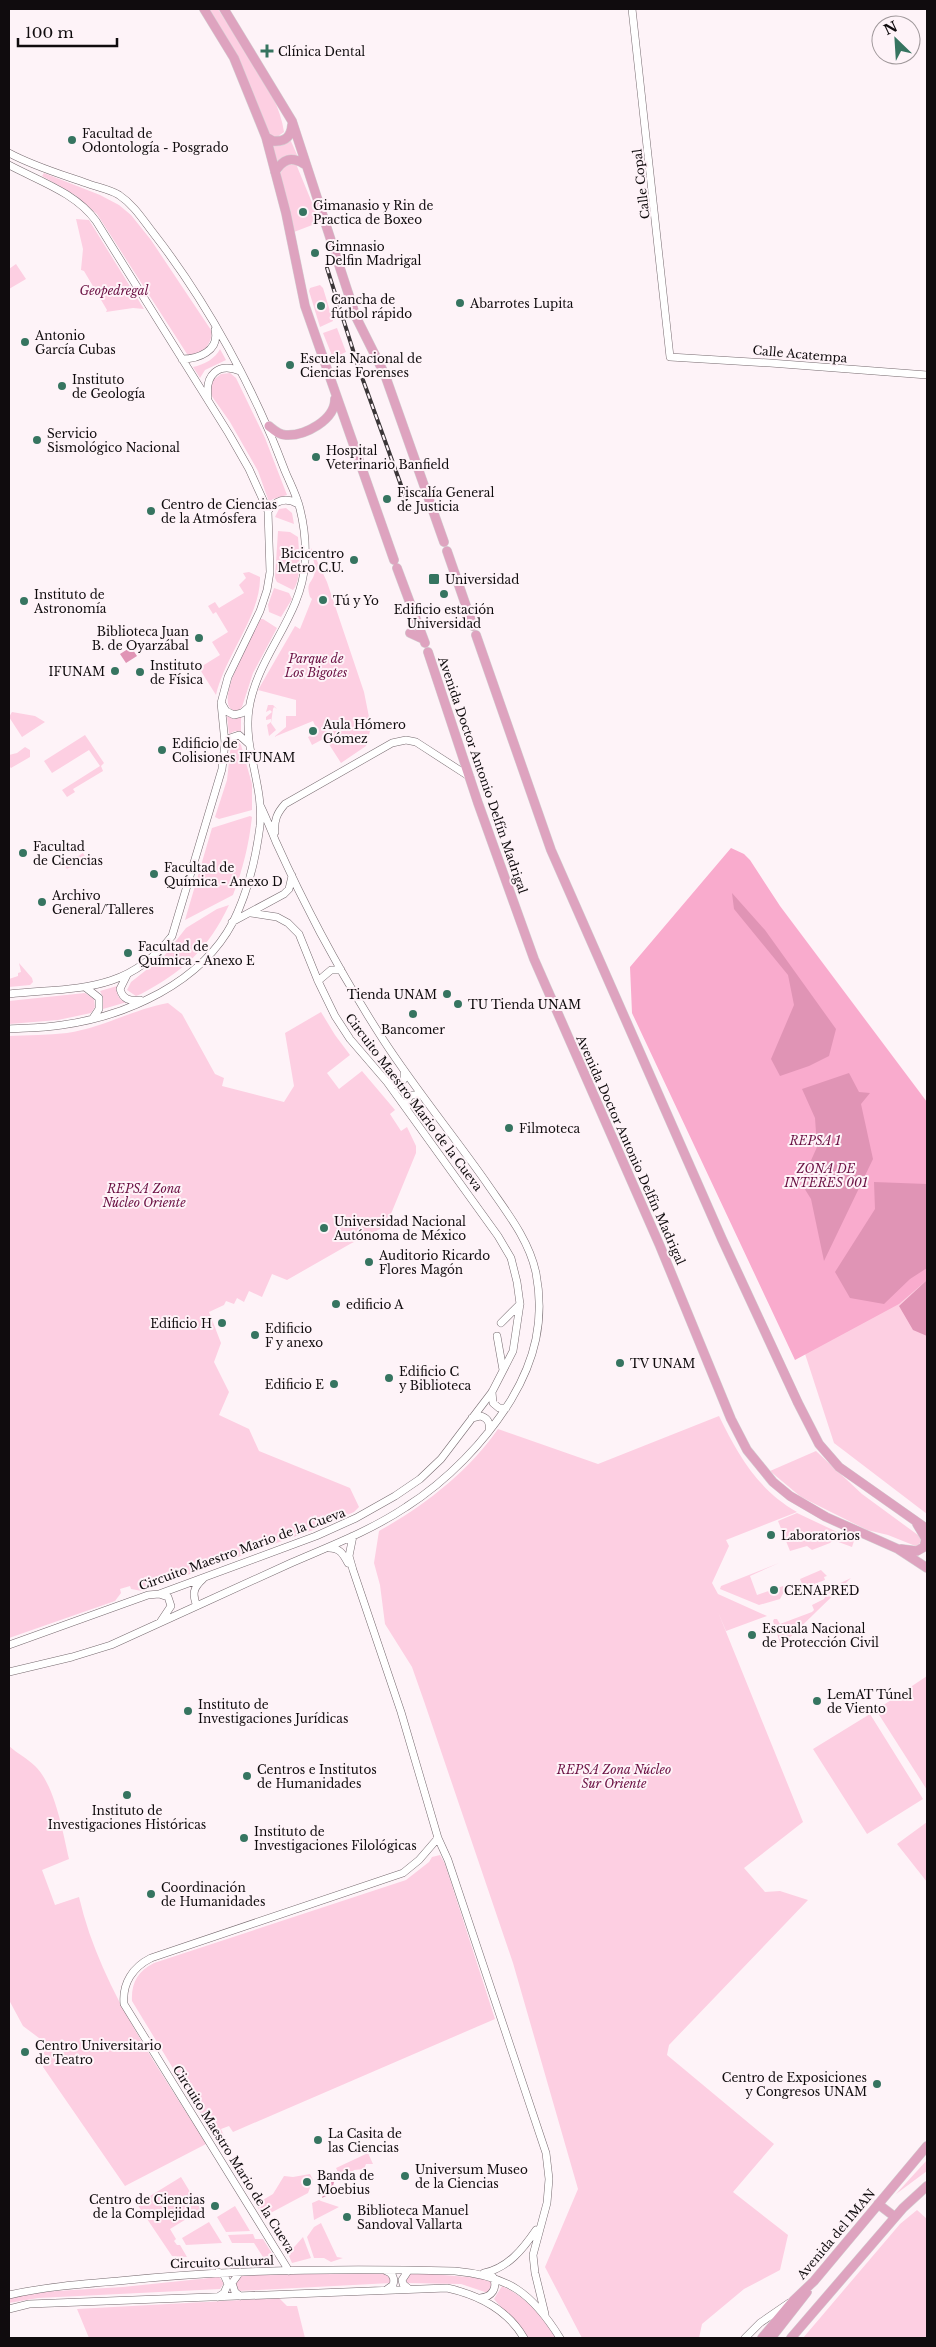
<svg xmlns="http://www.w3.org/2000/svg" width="936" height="2347" font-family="'Libre Baskerville',serif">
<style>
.green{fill:#fdcfe2}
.forest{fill:#f9abcd}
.water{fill:#e094b5}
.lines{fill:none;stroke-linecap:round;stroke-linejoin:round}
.minor-casing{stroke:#766a6f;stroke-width:8}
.major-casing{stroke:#d4d3d4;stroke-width:10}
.minor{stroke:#fff;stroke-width:7}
.major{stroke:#dea3bf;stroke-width:9}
.rail-casing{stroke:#3b3638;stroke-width:4}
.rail{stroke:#fef3f8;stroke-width:2;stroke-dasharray:5.5;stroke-linecap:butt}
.poi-dot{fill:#367460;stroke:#fef3f8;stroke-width:2}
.labels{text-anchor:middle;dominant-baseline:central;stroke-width:4;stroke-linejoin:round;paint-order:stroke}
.poi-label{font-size:12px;fill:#100c0e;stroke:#fef3f8;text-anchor:start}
.street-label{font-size:12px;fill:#100c0e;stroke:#fef3f8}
.park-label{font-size:12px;font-style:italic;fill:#6a1143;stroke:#fef3f8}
</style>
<rect width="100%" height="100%" fill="#fef3f8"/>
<path class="green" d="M207,9H218C241,45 278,90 284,132L277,137L269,135Z
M290,139L298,157L285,156L280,162L275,163L271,145H279Z
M290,162L296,164L320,222L294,232L280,174L285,165Z
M44,173L100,195L119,205L131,215L151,240L211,330C214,343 200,358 187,354L97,214L75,195L42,176Z
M76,219L89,220L144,309L133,308L106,312L107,310L84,271L81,270L83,249Z
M16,264L26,279L9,289V269Z
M320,285L323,288L333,321L320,327L309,291L310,288Z
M337,328L346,352L333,358L323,333Z
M220,349L226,360L205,370L200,378L193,367C204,365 216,358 220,349Z
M230,373L236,378L265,438L287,495L273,499L269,502L258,471L230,422L211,395L212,381L221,374Z
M286,508L292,513L294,524L275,517L279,509Z
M278,531L290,532L298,537C299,550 302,580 293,590L277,582L275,578Z
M311,548L327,582L364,692L371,727L366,746L341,763L325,738L312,745L308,737L318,732L313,721L274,737L286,727V716H296V700L258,690L295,626L300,629L312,599L310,597C305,581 313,584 315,571C316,563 311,556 311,548Z
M249,572L260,577C261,615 225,656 216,695L199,668L220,655L212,642L228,632L216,612L213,614L208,606L215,602L219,608L244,593L239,585L246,578L243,573Z
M274,588L289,593L292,599L281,617L269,612L268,605Z
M260,619H263L277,628L253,673L242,707L238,711L232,710C215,698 253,636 260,619Z
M273,705L277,709L274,707L273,709L271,723L276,730L269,736L267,725L271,722V719L266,720V717L272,712L270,710L266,712L268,705Z
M12,712L35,716L45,722L22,737L9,717Z
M227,716L233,718L241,716V732L235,731L229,734Z
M85,735L104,763L101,766L103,771L73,789L75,792L67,797L62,790L100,766L89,750L52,773L44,761Z
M238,741L241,745L252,784V810L219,819L215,817L227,780L231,744Z
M25,747L30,750V757L11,768L9,766V755L17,753Z
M250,816L252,817C249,844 243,869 233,895L185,920L212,828Z
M83,853L86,858L67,869L64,865Z
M229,905C209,948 183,972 141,994L136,996L127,990L131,982L164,956L186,928L217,909Z
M19,963L32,978L33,982L30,985L9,987V979L18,976V973L21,972Z
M117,986C116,994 119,1001 127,1002L103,1009V997L100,991Z
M85,993L94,999L95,1007L91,1013L58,1020L9,1024V1001Z
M168,1003L182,1014L215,1074L224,1078L222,1086L284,1102L294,1086L285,1033L321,1012L335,1035L350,1055L327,1073L339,1089L362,1071L395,1110L390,1114L401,1131L407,1127L416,1146V1153L386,1226L350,1244L287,1280L272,1274L262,1297L249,1291L244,1302L237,1298L234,1304L226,1301L224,1305L209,1312L221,1343L214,1362L229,1392L219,1415L249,1429L259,1451L350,1488L359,1507L354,1512L316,1529L142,1591L131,1589L130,1586L120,1589L121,1593L115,1601L9,1638V1036C28,1035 48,1035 67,1033C102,1028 134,1009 168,1003Z
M927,1279V1514L834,1443L794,1320Z
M719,1416C738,1455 758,1490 797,1512L726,1540L729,1546L712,1583L718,1594L767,1616L726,1631L718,1612L803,1822L744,1868L765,1892L780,1891L808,1900L669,2045L667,2055L774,2144L733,2192L788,2235L780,2270L744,2289L702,2324L699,2338H582L545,2267L578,2189L513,1963L425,1704L412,1667L385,1624L380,1585L374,1563L379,1531C424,1506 468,1472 498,1429L598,1464Z
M816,1451L862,1494L922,1538L918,1547L888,1535L867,1530L801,1497L770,1471Z
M797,1513L850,1538L854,1541L852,1547L833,1540L830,1543L812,1550L807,1546L790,1551L778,1521Z
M779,1563L750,1576L757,1595L783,1586L785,1590L780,1599L759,1605L720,1589L721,1586Z
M821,1570L827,1576L824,1577L825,1580L806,1587L802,1584L800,1579Z
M851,1578L781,1646L773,1621L774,1619H777L780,1624L812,1612L814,1610L812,1605L824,1599L830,1588Z
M927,1676V1790L876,1710Z
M870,1714L923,1799L867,1834L813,1749Z
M9,1746C18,1754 27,1758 35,1766C55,1785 63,1833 69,1859L42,1870L55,1905L79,1897C100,1988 158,2066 206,2144L125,2186L43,2067L46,2059L39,2038L23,2026L9,2000Z
M927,1822V1882L897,1844Z
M440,1855L445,1864L495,2019L233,2132L229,2126L221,2129L224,2136L217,2137L213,2134L132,2001C131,1983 138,1971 154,1963L406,1880L429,1862L432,1857Z
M368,2153L373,2164H366L364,2169L354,2170L347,2177L340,2176L336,2168Z
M927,2160V2171L896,2194Z
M310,2174L313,2180L308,2193L263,2217L256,2204L273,2194L284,2176L293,2177Z
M181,2177L201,2210L170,2229L176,2239L174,2241L177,2245H180L187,2257L172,2256L137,2204Z
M319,2200L321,2201L339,2207L314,2220L312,2203Z
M235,2206L250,2231L226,2232L217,2217Z
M917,2210L927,2219V2338H803L900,2224Z
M209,2222L222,2243L186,2245L182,2238Z
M321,2223L337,2257L343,2258L331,2262L324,2258H314L307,2237L314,2227Z
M253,2234L255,2239H263L273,2255L263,2257L254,2243H232L228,2235Z
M303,2237L311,2258L292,2263L288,2254Z
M408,2272L491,2279V2288L488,2293L461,2284L407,2283L405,2276Z
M388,2273L392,2279L391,2283L239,2291L235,2287L236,2280L242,2275Z
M219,2277L224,2283L220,2289L38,2298L9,2303V2298L40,2292L123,2287Z
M502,2286C527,2297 541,2315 556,2338H527L494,2299Z
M279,2298L287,2306H297L305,2338H89L77,2309Z"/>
<path class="forest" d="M731,848L744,854L750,860L780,906L927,1102V1280L899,1304L795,1360L632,1013L630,967Z"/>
<path class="water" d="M131,647L137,656L126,663L120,654Z
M732,893L765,930L836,1029L829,1056L809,1066L780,1076L771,1059L794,1005L788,975L734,909Z
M849,1073L859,1092L870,1093L861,1104L873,1159L824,1261L811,1199L801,1183L817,1147L815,1118L802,1089Z
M874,1182L927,1184V1268L910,1279L884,1304L850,1298L835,1272L875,1209Z
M927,1280V1336L913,1330L899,1306Z
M332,2181L334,2182L333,2186L340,2189L322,2198L327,2184L330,2185Z"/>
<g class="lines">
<defs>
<path id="minor" d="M632,9L670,357L770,363L927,375
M9,153C33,166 60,174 86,183C96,187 109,189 119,195C134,205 143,220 154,234C207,302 255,390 285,471C290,483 297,496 300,509C304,525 306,546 305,562C302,617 257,655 249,709C243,748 264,786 260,826C256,857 247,894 233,922C201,983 127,1016 62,1025C44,1028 26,1028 9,1029
M9,165C39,181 76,193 96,221L229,434L249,469L268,511L270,572L267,590L260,611L228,677L221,703L225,743L222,769L172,936C127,994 75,987 9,994
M182,359C198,359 220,351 215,330
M208,397C205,375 218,362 240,371
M268,511C276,500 286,497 298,504
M222,704L226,711L234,715L242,713L249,707
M225,743L230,738L239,735L249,744
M275,832C274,820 277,813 285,804L392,743L406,740L416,742L470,777
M232,922L284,894L289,889L292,876
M127,975L120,989C123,1000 130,1001 140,1000
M318,981L331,970H341
M85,987L99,998V1009L93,1018
M388,1082L393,1085L400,1084L404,1079V1073
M407,1108L408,1099L411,1095H421
M501,1323L520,1304
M497,1336L503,1370
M492,1392L493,1403L499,1408H506
M472,1418L480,1416C489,1418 490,1424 489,1431
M353,1536L349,1556L353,1570L401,1712L438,1838L448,1860L546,2153L549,2179L547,2203L533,2255L535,2273L545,2314
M329,1548C340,1548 343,1554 348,1563
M159,1594L168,1597L171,1606L161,1621
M197,1606C192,1594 193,1588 203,1579
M9,1645L148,1595L159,1594L316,1536L356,1518L395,1496L420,1479L441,1459L492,1392L513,1351L520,1304L517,1282L511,1258L498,1236L387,1082L350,1039L335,1016L318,981L299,934L288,923L277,917L251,913
M9,1672L72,1657L111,1645C171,1618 231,1590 291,1563C330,1546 370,1531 406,1507C447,1481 485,1442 511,1400C535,1360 545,1320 536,1273C529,1239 505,1210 486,1182C453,1135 416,1090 384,1041C343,978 307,911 276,842C271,830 266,817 260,805
M289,2271L124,2004C122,1983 133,1967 151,1958L403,1873L419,1860L438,1838
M408,2271L402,2280L403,2284L409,2289
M240,2272L232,2283L235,2292L240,2296
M484,2273C508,2268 523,2249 536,2230
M386,2290L393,2285C395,2279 393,2273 386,2271
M9,2295C44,2287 81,2284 118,2281C229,2269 343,2268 455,2271C509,2276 532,2293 560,2338
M218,2297L224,2293L228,2284L224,2275L218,2272
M480,2298C492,2297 498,2288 493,2277
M9,2309L29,2304L447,2288C479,2295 507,2309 524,2338
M745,2338L760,2323L789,2303"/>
<path id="major" d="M204,9L234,58L266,137L286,213L305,306L394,560
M224,9L292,121L356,317L385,375L444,542
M266,137L273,141C285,142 291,137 292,125
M275,172C283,159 291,156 304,164
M269,426C274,430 279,435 286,435C305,436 335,420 335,399
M447,551L473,626
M397,568L425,643
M410,633L423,639
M476,635L551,850L722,1239L798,1403L819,1444L839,1467L927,1529
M428,652L478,803L534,959L660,1246L731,1419L747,1450L773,1482L790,1496L826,1517L898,1549L927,1568
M901,1549L917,1551L924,1547L926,1539L917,1524
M878,2204L895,2217
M762,2338L794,2300L814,2281L927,2146
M771,2338L807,2292
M791,2338L903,2208L927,2186"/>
</defs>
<use href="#minor" class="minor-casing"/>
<use href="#major" class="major-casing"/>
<use href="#minor" class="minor"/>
<use href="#major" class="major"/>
<defs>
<path id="rail" d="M327,268L359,369L406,499"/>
</defs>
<use href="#rail" class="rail-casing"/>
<use href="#rail" class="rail"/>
</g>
<g class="poi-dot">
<path d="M264.5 43.5h5v5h5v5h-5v5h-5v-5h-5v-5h5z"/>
<circle cx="72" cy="140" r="5"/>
<circle cx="303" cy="212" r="5"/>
<circle cx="315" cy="253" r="5"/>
<circle cx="460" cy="303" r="5"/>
<circle cx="321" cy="306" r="5"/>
<circle cx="25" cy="342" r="5"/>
<circle cx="290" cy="365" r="5"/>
<circle cx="62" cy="386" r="5"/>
<circle cx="37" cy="440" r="5"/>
<circle cx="316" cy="457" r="5"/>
<circle cx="387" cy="499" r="5"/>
<circle cx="151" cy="511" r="5"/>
<circle cx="354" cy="560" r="5"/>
<rect x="428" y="573" width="12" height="12" rx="2.5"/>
<circle cx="444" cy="594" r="5"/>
<circle cx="323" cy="600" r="5"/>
<circle cx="24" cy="601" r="5"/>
<circle cx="199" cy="638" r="5"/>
<circle cx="115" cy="671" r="5"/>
<circle cx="140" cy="672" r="5"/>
<circle cx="313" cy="731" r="5"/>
<circle cx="162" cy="750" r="5"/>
<circle cx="23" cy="853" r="5"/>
<circle cx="154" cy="874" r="5"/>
<circle cx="42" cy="902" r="5"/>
<circle cx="128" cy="953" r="5"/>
<circle cx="447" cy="994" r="5"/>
<circle cx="458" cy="1004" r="5"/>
<circle cx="413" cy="1014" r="5"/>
<circle cx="509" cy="1128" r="5"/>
<circle cx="324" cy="1228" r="5"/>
<circle cx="369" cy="1262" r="5"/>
<circle cx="336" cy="1304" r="5"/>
<circle cx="222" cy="1323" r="5"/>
<circle cx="255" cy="1335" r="5"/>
<circle cx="620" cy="1363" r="5"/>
<circle cx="389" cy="1378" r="5"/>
<circle cx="334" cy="1384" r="5"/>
<circle cx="771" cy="1535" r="5"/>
<circle cx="774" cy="1590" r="5"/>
<circle cx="752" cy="1635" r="5"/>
<circle cx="817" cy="1701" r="5"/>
<circle cx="188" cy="1711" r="5"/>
<circle cx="247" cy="1776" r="5"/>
<circle cx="127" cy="1795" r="5"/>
<circle cx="244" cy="1838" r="5"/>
<circle cx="151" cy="1894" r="5"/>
<circle cx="25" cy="2052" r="5"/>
<circle cx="877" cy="2084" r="5"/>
<circle cx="318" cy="2140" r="5"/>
<circle cx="405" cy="2176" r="5"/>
<circle cx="307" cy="2182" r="5"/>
<circle cx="215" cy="2206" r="5"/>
<circle cx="347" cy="2217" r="5"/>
</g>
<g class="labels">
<g class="poi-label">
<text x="278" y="51">Clínica Dental</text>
<text x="82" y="133">Facultad de<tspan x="82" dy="14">Odontología - Posgrado</tspan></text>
<text x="313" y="205">Gimanasio y Rin de<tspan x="313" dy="14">Practica de Boxeo</tspan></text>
<text x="325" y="246">Gimnasio<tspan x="325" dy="14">Delfin Madrigal</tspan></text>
<text x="331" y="299">Cancha de<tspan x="331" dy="14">fútbol rápido</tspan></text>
<text x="470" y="303">Abarrotes Lupita</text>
<text x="35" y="335">Antonio<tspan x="35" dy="14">García Cubas</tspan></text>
<text x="300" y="358">Escuela Nacional de<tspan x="300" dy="14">Ciencias Forenses</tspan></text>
<text x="72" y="379">Instituto<tspan x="72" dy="14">de Geología</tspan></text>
<text x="47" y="433">Servicio<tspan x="47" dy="14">Sismológico Nacional</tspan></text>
<text x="326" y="450">Hospital<tspan x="326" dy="14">Veterinario Banfield</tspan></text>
<text x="397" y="492">Fiscalía General<tspan x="397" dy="14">de Justicia</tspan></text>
<text x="161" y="504">Centro de Ciencias<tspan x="161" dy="14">de la Atmósfera</tspan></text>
<text x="344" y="553" text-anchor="end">Bicicentro<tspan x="344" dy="14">Metro C.U.</tspan></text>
<text x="445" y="579">Universidad</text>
<text x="34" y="594">Instituto de<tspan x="34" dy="14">Astronomía</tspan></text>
<text x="333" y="600">Tú y Yo</text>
<text x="444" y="609" text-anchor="middle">Edificio estación<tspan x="444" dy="14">Universidad</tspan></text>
<text x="189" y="631" text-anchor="end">Biblioteca Juan<tspan x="189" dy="14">B. de Oyarzábal</tspan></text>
<text x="150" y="665">Instituto<tspan x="150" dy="14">de Física</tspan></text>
<text x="105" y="671" text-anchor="end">IFUNAM</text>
<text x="323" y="724">Aula Hómero<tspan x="323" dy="14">Gómez</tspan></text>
<text x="172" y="743">Edificio de<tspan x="172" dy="14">Colisiones IFUNAM</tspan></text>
<text x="33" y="846">Facultad<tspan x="33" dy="14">de Ciencias</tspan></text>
<text x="164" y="867">Facultad de<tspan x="164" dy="14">Química - Anexo D</tspan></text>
<text x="52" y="895">Archivo<tspan x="52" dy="14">General/Talleres</tspan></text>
<text x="138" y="946">Facultad de<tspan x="138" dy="14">Química - Anexo E</tspan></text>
<text x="437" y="994" text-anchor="end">Tienda UNAM</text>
<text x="468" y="1004">TU Tienda UNAM</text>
<text x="413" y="1029" text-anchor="middle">Bancomer</text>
<text x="519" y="1128">Filmoteca</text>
<text x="334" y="1221">Universidad Nacional<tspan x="334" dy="14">Autónoma de México</tspan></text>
<text x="379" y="1255">Auditorio Ricardo<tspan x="379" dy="14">Flores Magón</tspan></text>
<text x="346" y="1304">edificio A</text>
<text x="212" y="1323" text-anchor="end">Edificio H</text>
<text x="265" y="1328">Edificio<tspan x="265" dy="14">F y anexo</tspan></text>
<text x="630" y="1363">TV UNAM</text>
<text x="399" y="1371">Edificio C<tspan x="399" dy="14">y Biblioteca</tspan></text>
<text x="324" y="1384" text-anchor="end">Edificio E</text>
<text x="781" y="1535">Laboratorios</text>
<text x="784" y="1590">CENAPRED</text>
<text x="762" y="1628">Escuala Nacional<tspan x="762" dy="14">de Protección Civil</tspan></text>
<text x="827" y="1694">LemAT Túnel<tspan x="827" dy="14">de Viento</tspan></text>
<text x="198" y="1704">Instituto de<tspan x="198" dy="14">Investigaciones Jurídicas</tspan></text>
<text x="257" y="1769">Centros e Institutos<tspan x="257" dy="14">de Humanidades</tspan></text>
<text x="127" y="1810" text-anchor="middle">Instituto de<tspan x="127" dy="14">Investigaciones Históricas</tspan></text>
<text x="254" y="1831">Instituto de<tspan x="254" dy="14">Investigaciones Filológicas</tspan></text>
<text x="161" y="1887">Coordinación<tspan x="161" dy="14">de Humanidades</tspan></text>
<text x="35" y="2045">Centro Universitario<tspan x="35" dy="14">de Teatro</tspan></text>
<text x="867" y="2077" text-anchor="end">Centro de Exposiciones<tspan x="867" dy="14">y Congresos UNAM</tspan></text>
<text x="328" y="2133">La Casita de<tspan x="328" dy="14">las Ciencias</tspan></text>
<text x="415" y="2169">Universum Museo<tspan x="415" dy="14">de la Ciencias</tspan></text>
<text x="317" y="2175">Banda de<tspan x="317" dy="14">Moebius</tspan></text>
<text x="205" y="2199" text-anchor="end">Centro de Ciencias<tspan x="205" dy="14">de la Complejidad</tspan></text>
<text x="357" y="2210">Biblioteca Manuel<tspan x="357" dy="14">Sandoval Vallarta</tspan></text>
</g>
<g class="street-label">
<text transform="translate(641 184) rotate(-97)">Calle Copal</text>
<text transform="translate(800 354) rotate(5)">Calle Acatempa</text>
<text transform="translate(483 775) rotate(71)">Avenida Doctor Antonio Delfín Madrigal</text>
<text transform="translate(414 1102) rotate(53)">Circuito Maestro Mario de la Cueva</text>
<text transform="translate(631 1150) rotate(66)">Avenida Doctor Antonio Delfín Madrigal</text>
<text transform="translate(242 1549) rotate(-20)">Circuito Maestro Mario de la Cueva</text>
<text transform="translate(234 2159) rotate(58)">Circuito Maestro Mario de la Cueva</text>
<text transform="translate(836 2234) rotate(-50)">Avenida del IMAN</text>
<text transform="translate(222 2262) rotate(-2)">Circuito Cultural</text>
</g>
<g class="park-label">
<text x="114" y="290">Geopedregal</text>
<text x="316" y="658">Parque de<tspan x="316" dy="14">Los Bigotes</tspan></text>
<text x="815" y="1140">REPSA 1</text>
<text x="826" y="1168">ZONA DE<tspan x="826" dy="14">INTERES 001</tspan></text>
<text x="144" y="1188">REPSA Zona<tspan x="144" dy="14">Núcleo Oriente</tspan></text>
<text x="614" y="1769">REPSA Zona Núcleo<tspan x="614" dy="14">Sur Oriente</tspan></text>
</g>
</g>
<rect width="936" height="2347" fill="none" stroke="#100c0e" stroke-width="20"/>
<g transform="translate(896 40) rotate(335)"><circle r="24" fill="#fef3f8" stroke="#9f979a"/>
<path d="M0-4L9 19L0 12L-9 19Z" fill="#367460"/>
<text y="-8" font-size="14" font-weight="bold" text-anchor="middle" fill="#100c0e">N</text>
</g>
<path d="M18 38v8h99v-8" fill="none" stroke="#100c0e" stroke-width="2.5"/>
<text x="25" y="38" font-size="15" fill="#100c0e" stroke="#fef3f8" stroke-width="4" paint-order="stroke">100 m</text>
</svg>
